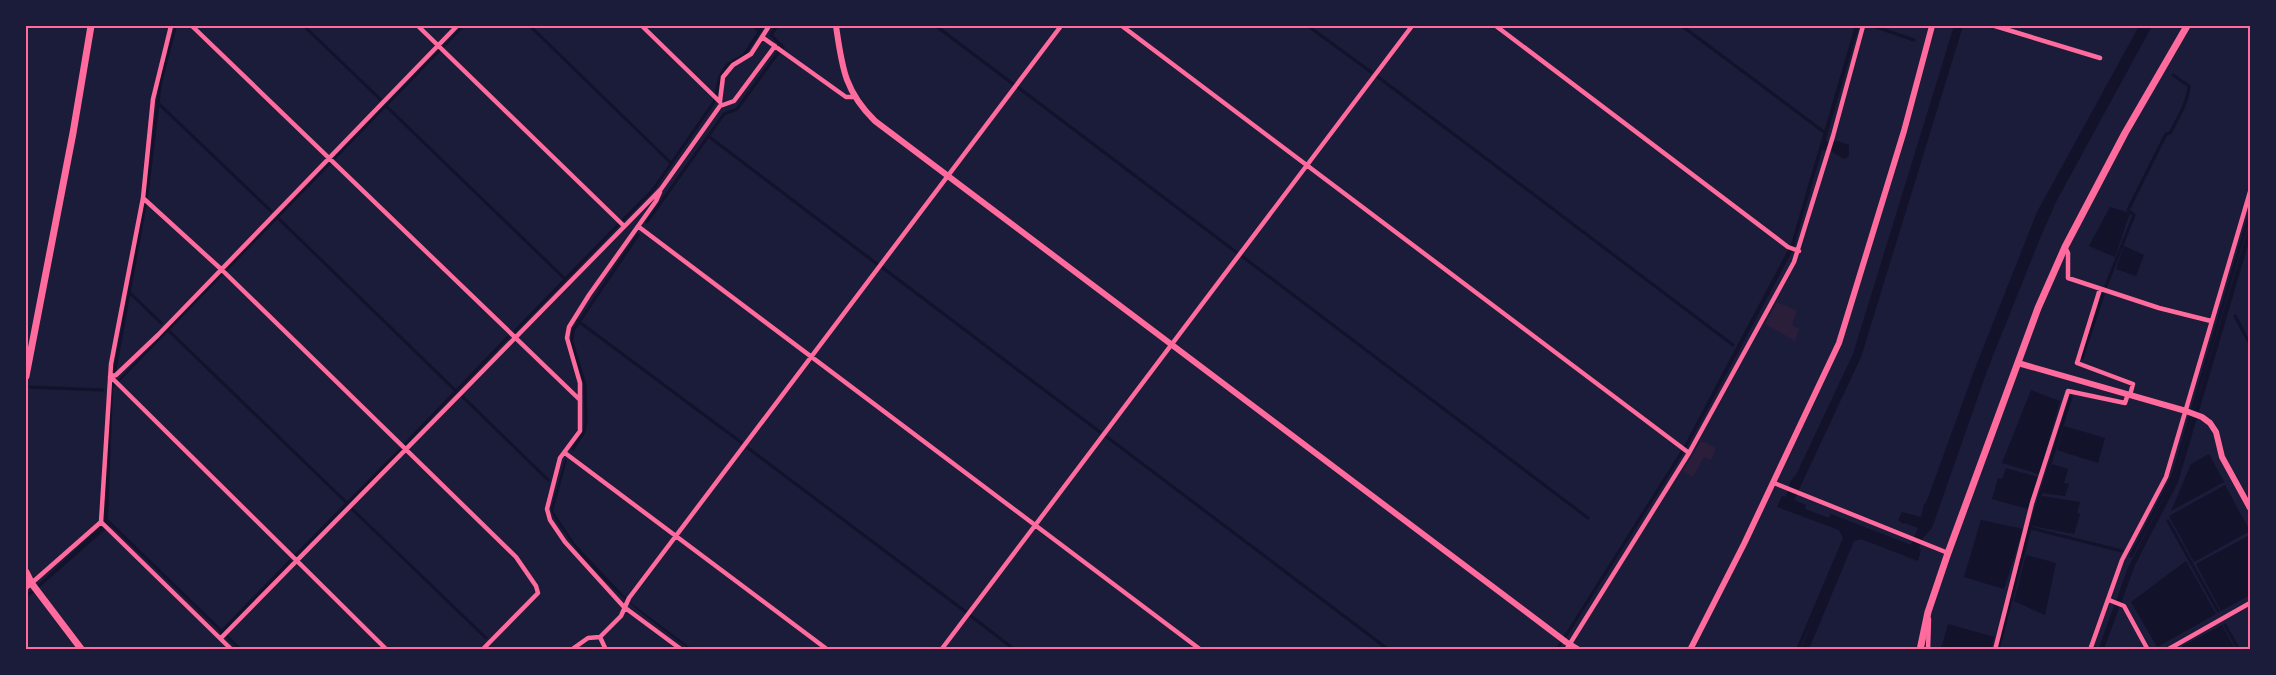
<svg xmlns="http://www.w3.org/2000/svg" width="2276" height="675" font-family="'Noto Serif',serif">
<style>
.green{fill:#2a1e3b}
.water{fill:#12122b}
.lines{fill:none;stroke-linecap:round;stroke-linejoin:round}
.stream{stroke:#12122b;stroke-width:3}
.minor{stroke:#ff6b9d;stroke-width:4.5}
.tertiary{stroke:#ff6b9d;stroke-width:6}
.secondary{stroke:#ff6b9d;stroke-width:7}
.neatline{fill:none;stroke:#ff6b9d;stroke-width:2}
</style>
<rect width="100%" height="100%" fill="#1b1b3a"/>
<path class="green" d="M1777,302L1797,311L1792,325L1799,329L1795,341L1765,324Z
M1701,441L1716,448L1711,460L1704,457L1693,477L1684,472V469Z"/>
<path class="water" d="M175,26H177L162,83L148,198L115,378L118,380L462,26H465L113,388L108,519L242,649H238L111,526L108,527L32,594L26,597V592H30L104,523L110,388L144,205L159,82Z
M1855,26H1859L1826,139L1827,142L1838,141L1849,145V156L1844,159L1831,151L1822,150L1793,250L1687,447L1559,649L1555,650L1684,446L1791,244Z
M1954,26H1963L1861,357L1794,500L1806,505L1805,509L1829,518L1831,514L1911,545L1918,528L1904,523L1903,524L1898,520L1902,512L1921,517L1924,504L1926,503L1976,366L2037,212L2139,26H2152L2057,200L2041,236L1988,368L1932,528L1923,538L1919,548L1921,550L1918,561L1861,539L1854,541L1809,649H1801L1823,594L1800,649H1796L1843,538L1839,530L1777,507L1782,496L1786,497L1791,480L1796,475L1853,354Z
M2110,207L2130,213L2115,257L2089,246Z
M2250,222V238L2178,482L2135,565L2104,649L2098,650L2128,568L2175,476Z
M2124,246L2144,255L2136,276L2116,269Z
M2031,390L2060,401L2039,474L2002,463Z
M2064,426L2105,438L2098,463L2057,450Z
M2209,454L2224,482L2171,511L2191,464Z
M565,459L567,460L553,511L575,544L631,603L692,649H689C644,616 596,580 565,533C559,525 553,518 551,509Z
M2052,464L2068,469L2064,483L2069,484L2065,496L2043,493Z
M2006,468L2038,477L2028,509L1992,499L1998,478L2002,479Z
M2225,485L2250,531L2194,562L2169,516Z
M2042,496L2080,502L2077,513L2080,514L2074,534L2032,526Z
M1981,520L2023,529L2004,589L1964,577Z
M2250,535V595L2221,611L2196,564Z
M2026,555L2056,563L2045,615L2014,601Z
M2186,561L2216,614L2157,647L2131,602Z
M1948,624L1994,637L1991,649C1981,646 1954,650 1941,649Z
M2222,625L2235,649H2177Z"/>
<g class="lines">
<path class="stream" d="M304,26L380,99
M530,26L671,163
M754,26L758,30
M777,26L771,35L783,47
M936,26L1013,84
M1308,26L1371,72
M1682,26L1824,132
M1873,26L1914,40
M1378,77L1733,345
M1019,88L1236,252
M158,103L271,211
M386,106L565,279
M708,136L877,264
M278,218L456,391
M623,220L652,191L714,102L720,76L727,65L744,55L763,26
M647,222L724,114L737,109L778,53
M1243,257L1588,518
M883,268L1100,432
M2106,286L2134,215L2128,210L2166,134L2170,133C2178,118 2188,102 2189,86L2173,75
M130,293L161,323
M2235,316L2250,344
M578,321L742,443
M169,331L347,503
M515,331L618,225
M2082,358L2103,295
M30,387L103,390
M463,397L548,480
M1107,437L1389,650
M405,444L508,337
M748,448L966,612
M573,449L584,432L586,422L585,385L572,342L573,331L638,235
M353,510L486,638
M2168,521L2218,611
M2030,528L2071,397
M296,555L400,450
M2131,556L2173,476L2250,213
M971,616L1015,650
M2225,625L2239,650
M221,632L290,561
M1998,650L2030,528L2122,551"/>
<path class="minor" d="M192,26L579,399
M418,26L624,226
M642,26L720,102
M769,26L762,37L846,97H854
M1122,26L1689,453
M1496,26L1788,247L1799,251
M1995,26L2100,58
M720,101L723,77L733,65L751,54L762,37
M660,192L656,201L589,295L569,327L567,338L580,383V431L560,458L547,509L550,520L565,542L624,607L682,650
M143,198L221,269L516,557L536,586L538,593L482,650
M639,227L1201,650
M2065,247L2068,253V278L2159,308L2211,321
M2100,289L2077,363L2133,384L2130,395
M110,377L116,375L158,335L457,26
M112,378L387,650
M565,453L828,650
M1774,483L1948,553
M101,522L232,650
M26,588L101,522L111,364L143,198L153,99L171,26
M2109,600L2124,606L2148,650
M600,637L606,650
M221,638L661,189L720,106L734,101L775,46
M571,650L588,638L600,637L621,616L629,598L1061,26
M941,650L1412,26
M1566,650L1689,453L1794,262L1833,136L1863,26
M1928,650L1929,619
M1995,650L2032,503L2068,391L2125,403L2128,394
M2090,650L2122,560L2166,477L2250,192
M2167,650L2250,603"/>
<path class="tertiary" d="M836,26C842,66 844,91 875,121L1566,642L1579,650
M2018,363L2186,411L2202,417L2210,423L2216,432L2222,457L2250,508
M1690,650L1744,544L1839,343L1904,131L1932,26"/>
<path class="secondary" d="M26,376L73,133L91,26
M26,572L32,584L82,650
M1920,650L1928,612L1948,553L2038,308L2065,247L2125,133L2187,26"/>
</g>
<rect width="2276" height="675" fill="none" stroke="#1b1b3a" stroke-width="54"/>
<rect x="27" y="27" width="2222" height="621" class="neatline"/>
</svg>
